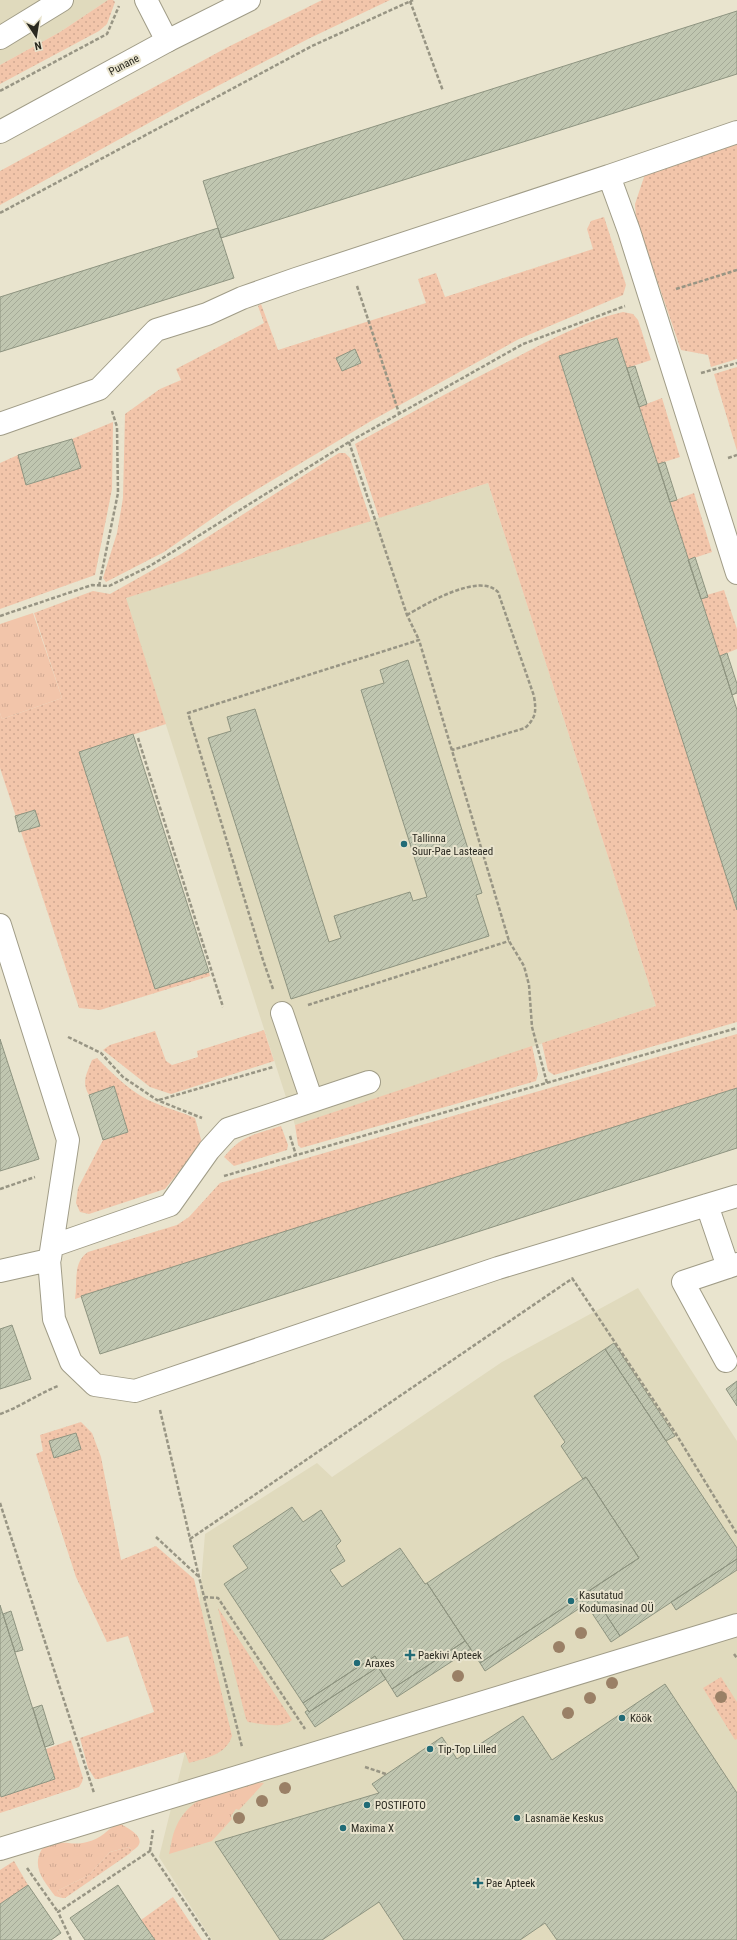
<svg xmlns="http://www.w3.org/2000/svg" width="737" height="1940" font-family="'Roboto Condensed',sans-serif">
<style>
.built{fill:#e0dabd}
.grass{fill:url(#grass-dots);fill-rule:evenodd}
.park{fill:url(#park-tufts)}
.building{fill:url(#building-hatch);stroke:#8e9480}
.lines{fill:none;stroke-linecap:round;stroke-linejoin:round}
.minor-casing{stroke:#a09c87;stroke-width:24}
.major-casing{stroke:#a09c87;stroke-width:24}
.path{stroke:#989584;stroke-width:2.5;stroke-dasharray:4 2;stroke-linecap:butt}
.minor{stroke:#fff;stroke-width:22}
.major{stroke:#fff;stroke-width:22}
.tree{fill:#9a8066}
.poi-dot{fill:#216b76;stroke:#e9e4ce;stroke-width:1.5}
.labels{text-anchor:middle;dominant-baseline:central;stroke-width:4;stroke-linejoin:round;paint-order:stroke}
.street-label{font-size:11px;fill:#2a2920;stroke:#e9e4ce}
.poi-label{font-size:11px;fill:#2a2920;stroke:#e9e4ce;text-anchor:start}
</style>
<defs>
<pattern id="grass-dots" width="8" height="8" patternUnits="userSpaceOnUse"><rect width="8" height="8" fill="#f2c5aa"/><path d="M2 2h.1M6 6h.1" fill="none" stroke="#d0a992" stroke-width="1.8" stroke-linecap="round"/></pattern>
<pattern id="park-tufts" width="24" height="20" patternUnits="userSpaceOnUse"><rect width="24" height="20" fill="#f2c5aa"/><path d="M3 7l-1-3M5 7V3M7 7l1-3M15 17l-1-3M17 17v-4M19 17l1-3" fill="none" stroke="#d0a992"/></pattern>
<pattern id="building-hatch" width="6" height="6" patternUnits="userSpaceOnUse"><rect width="6" height="6" fill="#c0c6b0"/><path d="M-1 1l2-2M0 6l6-6M5 7l2-2" fill="none" stroke="#a5aa97"/></pattern>
</defs>
<rect width="100%" height="100%" fill="#e9e4ce"/>
<path class="built" d="M0,0H108L60,32L0,65Z
M488,483L656,1006L295,1125L125,598Z
M638,1288L737,1441V1940H212L159,1857L188,1740L205,1534L317,1463L332,1477L502,1362Z"/>
<path class="grass" d="M108,0H113L115,2L107,24L99,31L0,84V65L60,32Z
M322,0H390L310,38L185,103L0,205V171L226,48Z
M737,144V359L711,367L708,355L681,350L636,219L635,204L645,174Z
M604,217L626,285L623,295L519,339L371,421L233,504L164,552L106,582L103,578L117,533L123,498L125,414L160,389L181,380L176,369L264,323L258,306L261,304L278,350L426,303L418,279L436,273L445,297L593,249L587,229L591,221ZM355,350L361,363L342,371L336,358Z
M623,312L633,314L638,320L651,360L627,368L617,338L559,357L737,909V1022L554,1075L548,1071L542,1043L656,1006L488,483L379,518L355,444C409,414 463,384 519,356C552,339 587,320 623,312Z
M737,367V451L714,374Z
M662,398L680,457L658,464L639,407Z
M113,422L112,489L95,575L0,609V463L18,455L27,485L81,468L72,439Z
M339,453H345L350,458L371,521L126,598L166,724L79,752L155,988L209,972L210,976L100,1010L79,1008L0,768V713L2,719L62,698L34,613L93,591L110,594L181,554Z
M694,493L712,552L688,560L670,502Z
M724,590L737,629V649L720,656L701,599L707,595Z
M264,1030L274,1061L171,1094L150,1087L103,1050L110,1045L155,1031L166,1061L172,1065L198,1057L197,1051Z
M737,1034V1088L75,1299C78,1282 72,1263 88,1252L177,1225L189,1217L220,1183Z
M532,1046L538,1074L536,1081L301,1148L298,1145L295,1125Z
M97,1058C114,1075 132,1094 155,1103C168,1109 182,1112 195,1118L202,1143L165,1189L89,1214L80,1212L76,1203L78,1188L103,1140L128,1132L114,1087L89,1095C81,1082 87,1073 92,1060Z
M281,1126L288,1145L287,1150L234,1166L224,1157C242,1135 256,1134 281,1126Z
M81,1422L92,1433L101,1457L121,1560L156,1546L194,1579L232,1736C226,1755 206,1758 189,1763L185,1752L99,1779H95L88,1768L80,1738L154,1712L128,1636L107,1642L76,1577L36,1454L43,1451L40,1435Z
M218,1608L292,1720C281,1729 263,1724 248,1722L246,1719Z
M721,1677L737,1702V1739L735,1740L703,1688Z
M71,1740L83,1778L82,1782L79,1787L0,1813V1793L1,1797L55,1779L46,1749Z
M129,1847L132,1851L129,1854L65,1898H62L57,1891L89,1875L110,1852Z
M14,1861L28,1885L0,1904V1870Z
M173,1897L202,1940H155L141,1920Z"/>
<path class="park" d="M33,613L62,698L2,719L0,713V624Z
M239,1782L264,1783L239,1810L236,1809L231,1816L232,1819L212,1841L169,1854C171,1846 172,1835 176,1827C188,1799 214,1793 239,1782Z
M119,1823C130,1829 151,1840 132,1851L129,1847L110,1852L89,1875L57,1891L62,1898L55,1896C44,1881 31,1867 42,1849C63,1837 68,1847 87,1842C102,1839 107,1829 119,1823Z"/>
<path class="building" d="M737,11V74L221,238L203,181Z
M218,228L234,278L0,352V297Z
M617,338L737,710V910L559,356Z
M355,349L361,363L342,371L336,358Z
M635,366L647,404L639,407L627,368Z
M72,439L81,468L26,485L18,455Z
M665,462L677,500L670,502L658,464Z
M695,557L708,597L701,599L688,560Z
M727,653L737,684V693L732,695L720,656Z
M408,660L482,893L476,895L489,936L291,999L208,738L231,731L227,717L255,709L329,942L341,938L334,916L410,892L413,901L427,897L361,690L384,683L380,670Z
M133,734L209,972L155,989L79,752Z
M35,810L40,826L19,832L15,816Z
M0,1039L39,1159L0,1171Z
M114,1086L128,1132L103,1140L89,1095Z
M737,1088V1148L100,1354L81,1296Z
M12,1325L31,1379L0,1389V1329Z
M614,1343L675,1436L666,1441L605,1349Z
M605,1349L737,1548V1559L620,1636L590,1590L639,1558L586,1477L583,1479L561,1446L565,1442L534,1396Z
M737,1381V1406L726,1389Z
M76,1433L81,1449L54,1458L49,1441Z
M586,1477L639,1558L480,1663L427,1583Z
M292,1507L303,1522L321,1510L341,1541L336,1546L345,1561L330,1570L342,1587L400,1548L425,1584L427,1583L465,1641L392,1689L378,1667L381,1665L375,1656L303,1703L224,1584L248,1568L233,1546Z
M737,1559V1570L676,1610L671,1602Z
M590,1590L620,1636L611,1642L586,1604L485,1671L480,1663Z
M0,1605L55,1779L1,1797L0,1793Z
M11,1611L23,1650L15,1652L3,1614Z
M465,1641L471,1649L397,1697L392,1689Z
M375,1656L381,1665L309,1712L303,1703Z
M378,1667L386,1679L315,1727L305,1712L308,1710L309,1712Z
M665,1684L737,1793V1940H557L545,1923L520,1940H404L379,1902L322,1940H280L215,1842L379,1793L372,1784L442,1737L457,1759L523,1716L552,1760Z
M42,1705L54,1744L45,1747L33,1708Z
M28,1885L61,1933L51,1940H0V1904Z
M118,1885L141,1920L155,1940H85L70,1918Z"/>
<g class="lines">
<defs>
<path id="minor" d="M146,0L167,41
M0,38L62,0
M737,132L609,176L629,231L737,573
M0,424L99,389L156,330L207,314L242,298L296,279L609,176
M0,925L68,1140L50,1258
M282,1013L312,1101
M707,1205L728,1267
M52,1246L170,1205L209,1150L228,1129L369,1082
M0,1271L49,1260L54,1319L71,1362L95,1385L135,1391L498,1268L737,1196
M726,1361L683,1282L737,1264
M0,1849L737,1625"/>
<path id="major" d="M0,132L167,41L249,0"/>
</defs>
<use href="#minor" class="minor-casing"/>
<use href="#major" class="major-casing"/>
<path class="path" d="M410,1L443,91
M0,91L107,34L119,6
M0,213L312,46L413,0
M357,286L399,413
M676,289L737,270
M701,373L737,363
M349,442L407,615L419,640
M728,458L737,455
M99,586L118,493L117,427L112,411
M407,615C426,604 479,572 498,592L534,696C536,710 537,717 525,728L452,750
M0,616L92,585L109,586L150,566L349,442L523,344L625,306
M138,738L223,1007
M273,989L263,960L188,713L419,640L509,941L524,966L529,985L532,1027L547,1083
M308,1005L509,941
M68,1037L101,1053L123,1077L157,1100L202,1118
M159,1100L273,1067
M290,1136L296,1155
M224,1176L737,1028
M0,1189L35,1177
M572,1278L676,1434L737,1534
M160,1410L199,1577L242,1747
M0,1414C20,1407 38,1394 58,1386
M0,1503L94,1793
M156,1537L198,1576
M190,1539L573,1278
M204,1597L218,1598L305,1729
M734,1654L737,1658
M365,1767L386,1774
M150,1851L153,1830
M27,1868L58,1912
M71,1940L58,1912L150,1851L210,1940"/>
<use href="#minor" class="minor"/>
<use href="#major" class="major"/>
</g>
<g class="tree">
<circle cx="581" cy="1633" r="6"/>
<circle cx="559" cy="1647" r="6"/>
<circle cx="458" cy="1676" r="6"/>
<circle cx="612" cy="1683" r="6"/>
<circle cx="721" cy="1697" r="6"/>
<circle cx="590" cy="1698" r="6"/>
<circle cx="568" cy="1713" r="6"/>
<circle cx="285" cy="1788" r="6"/>
<circle cx="262" cy="1801" r="6"/>
<circle cx="239" cy="1818" r="6"/>
</g>
<g class="poi-dot">
<circle cx="404" cy="844" r="4"/>
<circle cx="571" cy="1601" r="4"/>
<path d="M408 1649h4v4h4v4h-4v4h-4v-4h-4v-4h4z"/>
<circle cx="357" cy="1663" r="4"/>
<circle cx="622" cy="1718" r="4"/>
<circle cx="430" cy="1749" r="4"/>
<circle cx="367" cy="1805" r="4"/>
<circle cx="517" cy="1818" r="4"/>
<circle cx="343" cy="1828" r="4"/>
<path d="M476 1877h4v4h4v4h-4v4h-4v-4h-4v-4h4z"/>
</g>
<g class="labels">
<g class="street-label">
<text transform="translate(124 65) rotate(-28)">Punane</text>
</g>
<g class="poi-label">
<text x="412" y="838">Tallinna<tspan x="412" dy="13">Suur-Pae Lasteaed</tspan></text>
<text x="579" y="1595">Kasutatud<tspan x="579" dy="13">Kodumasinad OÜ</tspan></text>
<text x="418" y="1655">Paekivi Apteek</text>
<text x="365" y="1663">Araxes</text>
<text x="630" y="1718">Köök</text>
<text x="438" y="1749">Tip-Top Lilled</text>
<text x="375" y="1805">POSTIFOTO</text>
<text x="525" y="1818">Lasnamäe Keskus</text>
<text x="351" y="1828">Maxima X</text>
<text x="486" y="1883">Pae Apteek</text>
</g>
</g>
<g transform="translate(36 36) rotate(168)" stroke="#e9e4ce" stroke-width="3" paint-order="stroke">
<path d="M0-3L7 15L0 10L-7 15Z" fill="#2a2920"/>
<text y="-6" font-size="11" font-weight="bold" text-anchor="middle" fill="#2a2920">N</text>
</g>
</svg>
